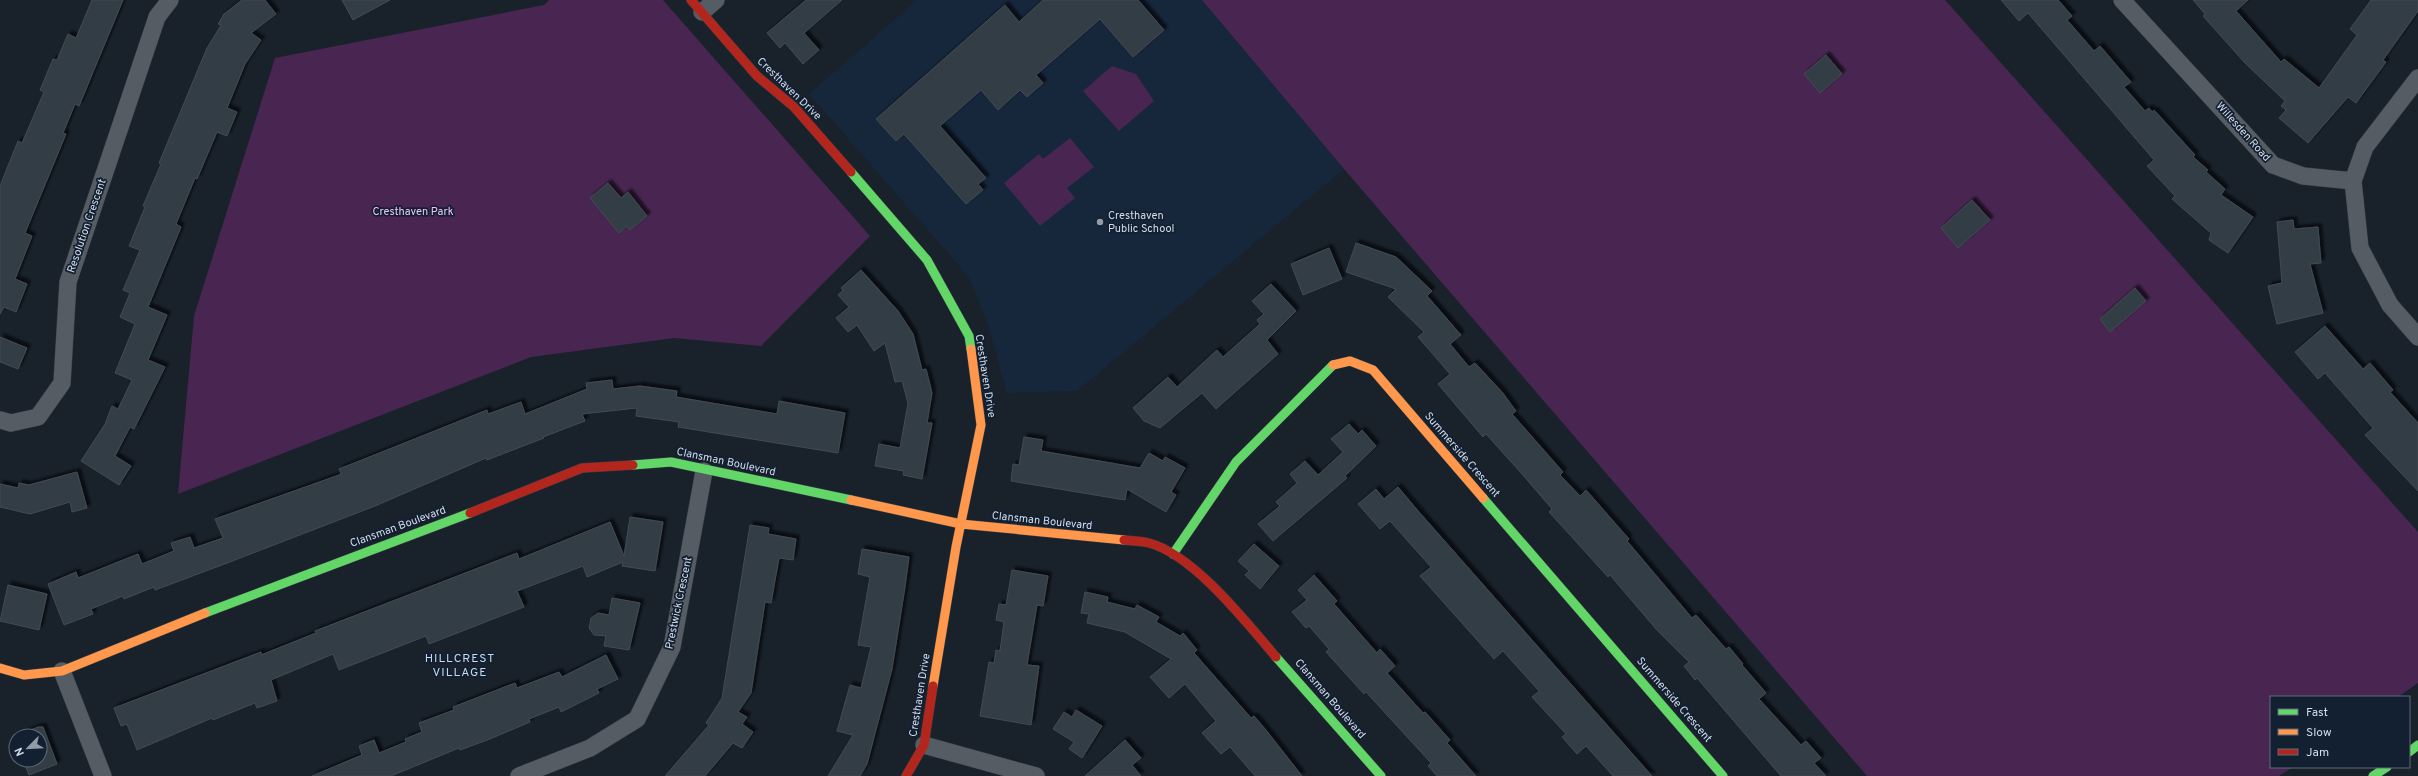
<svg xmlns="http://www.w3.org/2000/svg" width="2418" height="776" font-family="Overpass,sans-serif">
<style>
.built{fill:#16263b}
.green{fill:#482651}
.building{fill:#323d44;stroke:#424b53;filter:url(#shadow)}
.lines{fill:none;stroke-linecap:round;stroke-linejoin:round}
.street-casing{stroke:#373d46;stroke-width:18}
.fast-casing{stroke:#373d46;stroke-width:10}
.slow-casing{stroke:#373d46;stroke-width:10}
.jam-casing{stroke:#373d46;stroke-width:10}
.street{stroke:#565c64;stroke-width:17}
.fast{stroke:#63d668;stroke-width:9}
.slow{stroke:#ff974d;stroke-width:9}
.jam{stroke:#b3261e;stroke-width:9}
.poi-dot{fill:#929ba6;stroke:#122032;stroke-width:1.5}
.labels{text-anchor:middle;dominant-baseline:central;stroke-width:3.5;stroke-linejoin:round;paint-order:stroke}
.street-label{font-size:11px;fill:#d3dce9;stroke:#122032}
.park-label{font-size:11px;fill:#f2c2fc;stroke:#122032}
.poi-label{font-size:11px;fill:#d3dce9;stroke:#122032;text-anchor:start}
.neighbourhood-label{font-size:12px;letter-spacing:1px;fill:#c7d9f2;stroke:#122032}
</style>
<defs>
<filter id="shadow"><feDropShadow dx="3.5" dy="-3.5" stdDeviation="1" flood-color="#0009"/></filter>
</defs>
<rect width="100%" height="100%" fill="#19212b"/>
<path class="built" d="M917,0H1202L1344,169L1077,391L1007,393L986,319L968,276L809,94Z"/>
<path class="green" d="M549,0H663L870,236L761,346L674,338L531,357L178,494L194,316L275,58L544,5Z
M1202,0H1945L2418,532V683L2398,697H2271V767H2293L2279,776H1867L1344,169Z
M1112,66L1136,74L1154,101L1119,131L1083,91Z
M1070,138L1094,167L1067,188L1075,198L1040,226L1004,183L1039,154L1043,159Z"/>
<path class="building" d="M92,0H123L79,106L75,104L63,133L66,134L25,233L32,236L15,279L27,284L16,312L4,307L0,314V186L18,141L22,143L44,92L40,90L53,59L57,60L68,34L76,38Z
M242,0H265L276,14L251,33L261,40L245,64L227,108L237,112L227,136L217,132L197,179L195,178L176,224L181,227L148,307L167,315L148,360L165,367L134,429L130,427L115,456L131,466L119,485L81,461L105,424L112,406L118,409L132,380L115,373L135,324L120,317L130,293L123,290L140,250L129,246L145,207L143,206L161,164L159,163L207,48L221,25L218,24L224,14Z
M342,0H390L353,20Z
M806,0H842L804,33L819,50L803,64L785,43L780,48L767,33Z
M1043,0H1138L1164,30L1133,57L1100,19L1036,75L1043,83L1027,97L1020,90L998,110L981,90L940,126L986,178L978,184L983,190L966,204L904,134L896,141L876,119L1005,5L1019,22Z
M2001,0H2058L2072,16L2067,20L2094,51L2100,46L2131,82L2124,87L2145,111L2149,108L2152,112L2154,110L2195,155L2193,157L2208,170L2206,172L2225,189L2221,195L2253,217L2228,253L2209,240L2211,233L2172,199L2175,196L2147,166L2154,160L2028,13L2019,21Z
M2193,0H2248L2236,11L2281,62L2284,59L2319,88L2357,35L2350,29L2371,0H2418V11L2383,60L2386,62L2356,103L2348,97L2308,143L2279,118L2286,110L2281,106L2285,101L2245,63L2203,16L2205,14Z
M1826,55L1842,74L1820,93L1804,74Z
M608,183L621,198L628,192L647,216L630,230L627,226L619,233L590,198Z
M1972,200L1990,220L1958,248L1941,228Z
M2293,220L2294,229L2318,227L2321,263L2310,264L2323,313L2277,324L2268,286L2282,283L2277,222Z
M1356,243L1396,257L1432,291L1427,296L1461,335L1450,344L1469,367L1475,363L1502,392L1516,411L1512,414L1563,472L1560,475L1580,496L1586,490L1629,539L1627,541L1692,618L1696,615L1726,649L1729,647L1743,664L1742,665L1766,693L1759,699L1801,745L1806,741L1821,758L1814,763L1826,776H1781L1697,678L1695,680L1684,666L1689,662L1656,629L1610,575L1608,577L1570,535L1549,512L1552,509L1522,474L1486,434L1483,437L1438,384L1450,374L1418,337L1424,332L1388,297L1396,289L1346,272Z
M1329,248L1342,279L1303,295L1291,264Z
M861,270L898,311L913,334L922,370L926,369L932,393L927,423H932L922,479L903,475L904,471L875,466L879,444L900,448L908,403L902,381L895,382L885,343L874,351L857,325L848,332L836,318L849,307L838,295L843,290L841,288Z
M1271,284L1296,311L1267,340L1278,354L1216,409L1202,393L1160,428L1144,421L1133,408L1168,377L1177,387L1217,350L1223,357L1260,324L1257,320L1264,314L1252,301Z
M2135,288L2146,301L2110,332L2100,319Z
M2325,326L2363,369L2370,363L2393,390L2390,392L2418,423V491L2365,435L2373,428L2325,373L2318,379L2295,352Z
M0,337L27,348L18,369L0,362Z
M612,380L613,389L640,386L677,391L676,397L777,414L779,401L845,413L838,453L678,427L679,422L636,416L637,408L582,414L585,421L543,437L544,438L487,460L486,458L375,506L222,565L155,590L154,587L124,599L123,596L91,609L93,614L64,625L48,584L76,572L78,578L138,554L142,564L174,551L171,543L190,537L194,548L223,538L215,519L339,475L341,473L339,469L407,442L487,410L488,414L521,402L525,414L587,389L586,383Z
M1349,424L1358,434L1362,430L1376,446L1345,476L1347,478L1273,541L1258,524L1280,506L1276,502L1297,483L1290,474L1305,461L1318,475L1343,452L1331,439Z
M1024,437L1043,440L1041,451L1140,468L1149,453L1163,461L1165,457L1185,468L1171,492L1176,495L1166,512L1127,489L1125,500L1011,481L1013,464L1019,465Z
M77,472L87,508L72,512L70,502L30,514L0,507V484L18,488L19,483L29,485Z
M1398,487L1419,512L1652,776H1613L1586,746L1577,754L1562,737L1566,734L1532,697L1539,691L1503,651L1494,659L1420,576L1431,567L1390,521L1380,529L1358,504L1376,489L1384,499Z
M630,517L663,522L655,571L622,566L623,562L587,577L583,566L517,591L524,607L429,644L426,636L339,670L333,654L271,680L277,701L257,708L255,703L213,720L212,718L137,750L127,724L121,726L114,708L261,652V655L316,633L315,631L517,553L519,559L610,522L624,556Z
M750,525L769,528L768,534L796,539L793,560L779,558L771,603L765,602L751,693L738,712L747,717L742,724L753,732L742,748L733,743L705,776H665L709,725L706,723L722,698Z
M1254,544L1279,566L1260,589L1245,575L1249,571L1238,561Z
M862,549L909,557L905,587L892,669L867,764L860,776H828L853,735L837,731L850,685L861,688L871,647L858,645L870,577L858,574Z
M1012,570L1048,576L1043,606L1037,605L1027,665L1039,666L1031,725L980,716L989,662L994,663L996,650L1000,651L1004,622L996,620L999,604L1006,605Z
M1314,575L1337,601L1334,604L1377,653L1380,649L1395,666L1387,673L1423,713L1425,712L1450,740L1447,743L1476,776H1437L1428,766L1431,763L1366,692L1364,694L1326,652L1329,649L1309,626L1306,628L1292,612L1307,600L1298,590Z
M8,585L47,594L39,630L0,621Z
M1085,592L1108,597L1107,602L1135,609L1137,605L1159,617L1156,622L1180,636L1183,633L1197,650L1194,653L1251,718L1254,716L1266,730L1302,776H1255L1230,747L1221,754L1202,733L1216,721L1185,684L1169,698L1150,677L1171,659L1125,632L1087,623L1089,614L1081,613Z
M612,598L640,603L629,650L604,646L606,636L594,635L589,628L591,618L598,613L609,615Z
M606,655L618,679L597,689L599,693L561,712L559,707L529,719L530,722L490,739L460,750L459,748L391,776H312L362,755L359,746L374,740L379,753L406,742L405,739L422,732L419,723L454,710L453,707L515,683L517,688L559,672L562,677Z
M1076,710L1102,726L1082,758L1069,749L1074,742L1053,729L1064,712L1072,717Z
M38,727H43L57,764L29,775L23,760H40V736H16V741L14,737Z
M1125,740L1141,758L1132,765L1141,776H1085Z"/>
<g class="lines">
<defs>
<path id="street" d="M2122,0L2273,165L2303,176L2353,181
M702,12L716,0
M2418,78L2365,147L2353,181L2360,248L2390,305L2418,337
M0,420L11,423L38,417L62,383L68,282L157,17L170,0
M62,671L103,776
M924,745L1036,776
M519,776L590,748L637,719L672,647L704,471"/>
<path id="fast" d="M851,172L927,260L969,336L971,349
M633,465L671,462L851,500
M1483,498L1723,776
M1173,554L1236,462L1333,365
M205,613L470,513
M1276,657L1381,776
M2409,752L2418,745
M2373,776L2387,767"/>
<path id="slow" d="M1333,365L1350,361L1373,370L1483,498
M851,500L961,524L1124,540
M0,668L24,675L62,671L205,613
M933,686L956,547L981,425L971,349"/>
<path id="jam" d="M691,0L757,76L794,107L851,172
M470,513L582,468L633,465
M1124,540C1132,541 1141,541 1149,543C1194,555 1246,622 1276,657
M906,776L924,745L933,686"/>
</defs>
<use href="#street" class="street-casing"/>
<use href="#fast" class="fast-casing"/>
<use href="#slow" class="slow-casing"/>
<use href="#jam" class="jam-casing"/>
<use href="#street" class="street"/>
<use href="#fast" class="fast"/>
<use href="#slow" class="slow"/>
<use href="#jam" class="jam"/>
</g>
<circle class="poi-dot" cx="1100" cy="222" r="4"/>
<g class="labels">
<g class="street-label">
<text transform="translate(789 89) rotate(44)">Cresthaven Drive</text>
<text transform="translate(2243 132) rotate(48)">Willesden Road</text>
<text transform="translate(87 226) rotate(-71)">Resolution Crescent</text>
<text transform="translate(985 376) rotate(81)">Cresthaven Drive</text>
<text transform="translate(1462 455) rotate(49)">Summerside Crescent</text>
<text transform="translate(726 462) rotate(12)">Clansman Boulevard</text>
<text transform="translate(1042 521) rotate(6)">Clansman Boulevard</text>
<text transform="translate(398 527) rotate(-20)">Clansman Boulevard</text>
<text transform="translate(679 603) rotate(-78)">Prestwick Crescent</text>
<text transform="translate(920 695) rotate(-81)">Cresthaven Drive</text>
<text transform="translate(1330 699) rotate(49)">Clansman Boulevard</text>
<text transform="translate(1674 700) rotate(49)">Summerside Crescent</text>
</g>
<g class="park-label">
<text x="413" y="212">Cresthaven Park</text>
</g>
<g class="poi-label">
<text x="1108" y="216">Cresthaven<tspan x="1108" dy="13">Public School</tspan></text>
</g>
<g class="neighbourhood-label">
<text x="460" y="659">HILLCREST<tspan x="460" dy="14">VILLAGE</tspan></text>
</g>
</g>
<rect x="2270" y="696" width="140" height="72" fill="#122032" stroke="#5f6b7b"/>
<rect x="2278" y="709" width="20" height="6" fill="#63d668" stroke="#5f6b7b"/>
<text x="2306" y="716" font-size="12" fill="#d3dce9">Fast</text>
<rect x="2278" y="729" width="20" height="6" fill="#ff974d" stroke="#5f6b7b"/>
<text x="2306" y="736" font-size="12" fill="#d3dce9">Slow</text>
<rect x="2278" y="749" width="20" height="6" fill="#b3261e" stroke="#5f6b7b"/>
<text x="2306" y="756" font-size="12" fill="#d3dce9">Jam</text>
<g transform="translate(28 748) rotate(246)"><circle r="19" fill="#122032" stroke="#5f6b7b"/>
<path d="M0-3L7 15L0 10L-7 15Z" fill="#929ba6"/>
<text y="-6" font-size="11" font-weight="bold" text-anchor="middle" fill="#d3dce9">N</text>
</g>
</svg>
